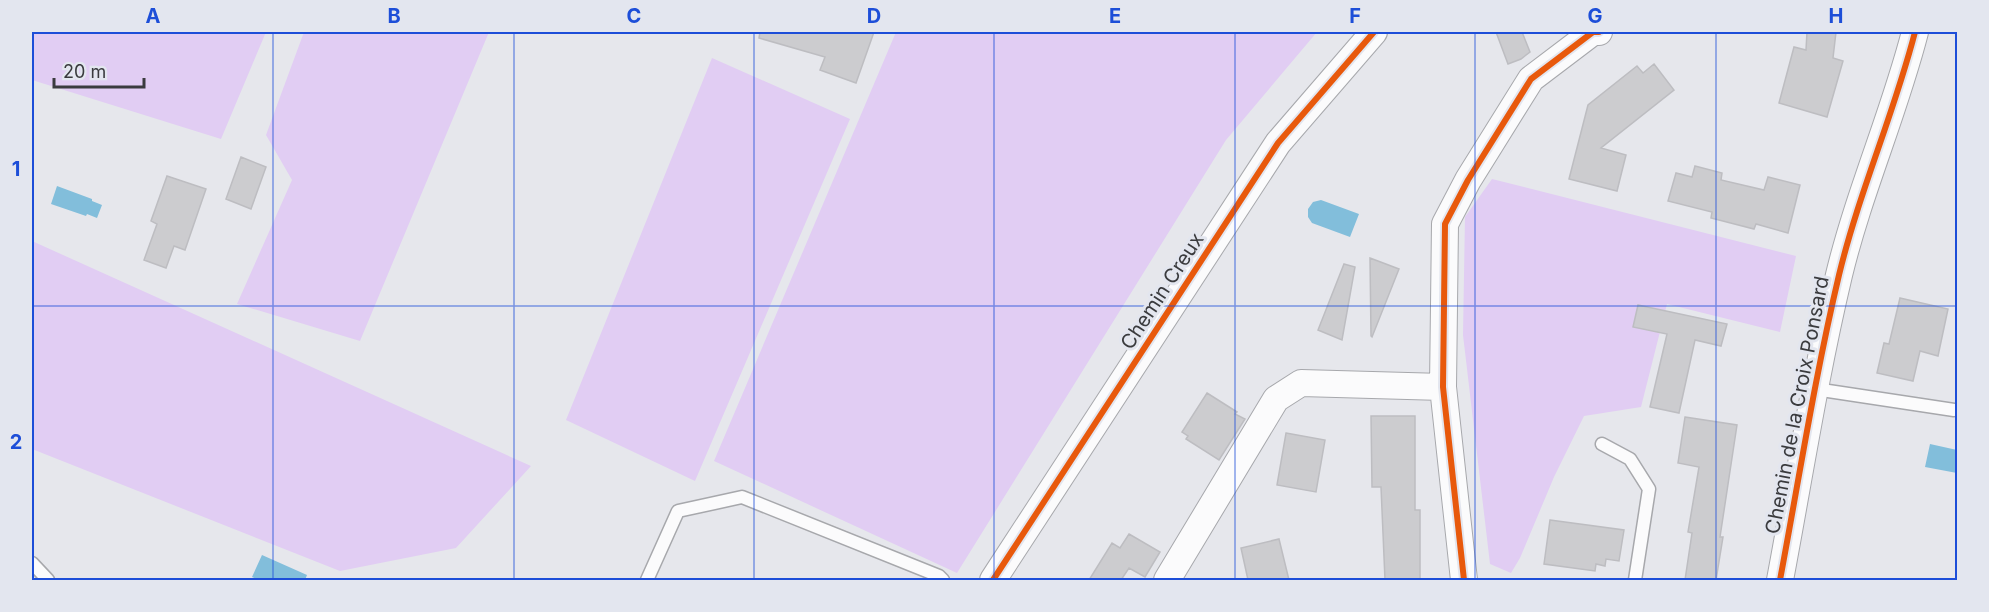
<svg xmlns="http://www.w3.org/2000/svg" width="1989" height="612" font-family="Inter,sans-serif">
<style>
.green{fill:#e1cdf3}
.water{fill:#82bedb}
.building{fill:#cccccf;stroke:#bdbdc1;stroke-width:1.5}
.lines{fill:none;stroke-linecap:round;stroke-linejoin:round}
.service-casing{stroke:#a7a8ac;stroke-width:15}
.minor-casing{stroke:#a7a8ac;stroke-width:28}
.service{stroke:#fbfbfc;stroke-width:12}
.minor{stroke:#fbfbfc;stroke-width:26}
.cycleway-casing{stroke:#e3e6ef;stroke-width:10}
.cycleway{stroke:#e8590c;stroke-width:6}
.grid{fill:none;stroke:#1d4ed8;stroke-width:1.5;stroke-opacity:0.55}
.labels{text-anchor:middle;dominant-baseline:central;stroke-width:6;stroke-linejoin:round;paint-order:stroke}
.street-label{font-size:20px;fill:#3a3b3e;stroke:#e3e6ef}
.neatline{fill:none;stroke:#1d4ed8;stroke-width:2}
.grid-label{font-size:20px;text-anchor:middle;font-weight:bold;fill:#1d4ed8}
</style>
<rect width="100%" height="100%" fill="#e6e7ec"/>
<path class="green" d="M32,32H266L221,139L32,80Z
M304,32H489L360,341L237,304L292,180L266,135Z
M896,32H1317L1226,140L957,573L714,461Z
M712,58L850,119L695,481L566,420Z
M1492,179L1796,256L1780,332L1667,304L1641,407L1584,416L1554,477L1520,558L1511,573L1490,564L1463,335L1465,217Z
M32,241L531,466L456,548L340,571L32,449Z"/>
<path class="water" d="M57,186L92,199V201L102,205L97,218L87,214L86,216L51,204Z
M1321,200L1359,214L1350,237L1312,223L1308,217V209L1313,202Z
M1930,444L1957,450V473L1925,467Z
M262,555L307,575L305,580H259L252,577Z"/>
<path class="building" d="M760,32H874L856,83L820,70L825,57L759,38Z
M1496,32H1522L1530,52L1521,59L1508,64Z
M1807,32H1836L1833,58L1843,61L1827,117L1779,103L1794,47L1806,50Z
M1654,64L1674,90L1601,148L1626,155L1617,191L1569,179L1588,105L1637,66L1643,73Z
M241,157L266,167L251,209L226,199Z
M1695,166L1722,173L1721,180L1764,190L1768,177L1800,185L1788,233L1756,224L1754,229L1711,218L1712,212L1668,201L1676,173L1692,177Z
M167,176L206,189L185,250L174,246L166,268L144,260L157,224L151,221Z
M1370,258L1399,269L1372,337L1371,336Z
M1344,264L1355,267L1342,340L1318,330Z
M1900,298L1948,309L1938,356L1920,351L1913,381L1877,373L1884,343L1889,344Z
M1638,305L1727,324L1721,346L1695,340L1679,413L1650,407L1667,334L1633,327Z
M1207,393L1237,412L1235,414L1245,419L1219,460L1186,439L1188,436L1182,432Z
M1371,416H1415V510H1420V580H1385L1381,487H1372Z
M1685,417L1737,425L1720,537H1723L1716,580H1685L1692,533L1688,532L1699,467L1678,463Z
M1286,433L1325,440L1316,492L1277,485Z
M1550,520L1624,530L1619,561L1606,559L1605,566L1596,564L1595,571L1544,564Z
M1129,534L1160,552L1145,577L1129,568L1121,580H1089L1112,543L1120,548Z
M1279,539L1289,580H1248L1241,548Z"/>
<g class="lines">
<defs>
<path id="service" d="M1815,389L1954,410
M1602,444L1630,459L1649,489L1635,580
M32,563L48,580
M647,580L678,511L742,497L939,576L943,580"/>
<path id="minor" d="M993,580L1278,143L1374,32
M1167,580L1276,399L1301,383L1443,387
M1464,580L1443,387L1445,224L1468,180L1531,79L1593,32H1599
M1780,580C1799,479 1815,376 1839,275C1859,192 1894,114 1915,32"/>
</defs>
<use href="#service" class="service-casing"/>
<use href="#minor" class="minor-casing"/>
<use href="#service" class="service"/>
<use href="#minor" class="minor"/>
<defs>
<path id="cycleway" d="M993,580L1278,143L1374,32
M1464,580L1443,387L1445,224L1468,180L1531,79L1593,32H1599
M1780,580C1799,479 1815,376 1839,275C1859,192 1894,114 1915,32"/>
</defs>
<use href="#cycleway" class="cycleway-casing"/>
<use href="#cycleway" class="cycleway"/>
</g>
<path class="grid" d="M273,32V580M514,32V580M754,32V580M994,32V580M1235,32V580M1475,32V580M1716,32V580M32,306H1958"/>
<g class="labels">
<g class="street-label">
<text transform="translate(1162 291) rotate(-57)">Chemin Creux</text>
<text transform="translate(1797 405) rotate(-79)">Chemin de la Croix Ponsard</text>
</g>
</g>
<rect width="1989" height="612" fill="none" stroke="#e3e6ef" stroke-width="66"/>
<path d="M54 78v9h90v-9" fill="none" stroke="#3a3b3e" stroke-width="3"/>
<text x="63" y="78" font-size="18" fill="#3a3b3e" stroke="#e3e6ef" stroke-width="4.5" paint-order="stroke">20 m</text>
<rect x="33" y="33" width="1923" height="546" class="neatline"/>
<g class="grid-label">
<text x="153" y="23">A</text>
<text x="394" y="23">B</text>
<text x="634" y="23">C</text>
<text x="874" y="23">D</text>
<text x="1115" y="23">E</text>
<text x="1355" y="23">F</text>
<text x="1595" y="23">G</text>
<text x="1836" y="23">H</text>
<text x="16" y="176">1</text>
<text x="16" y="449">2</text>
</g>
</svg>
